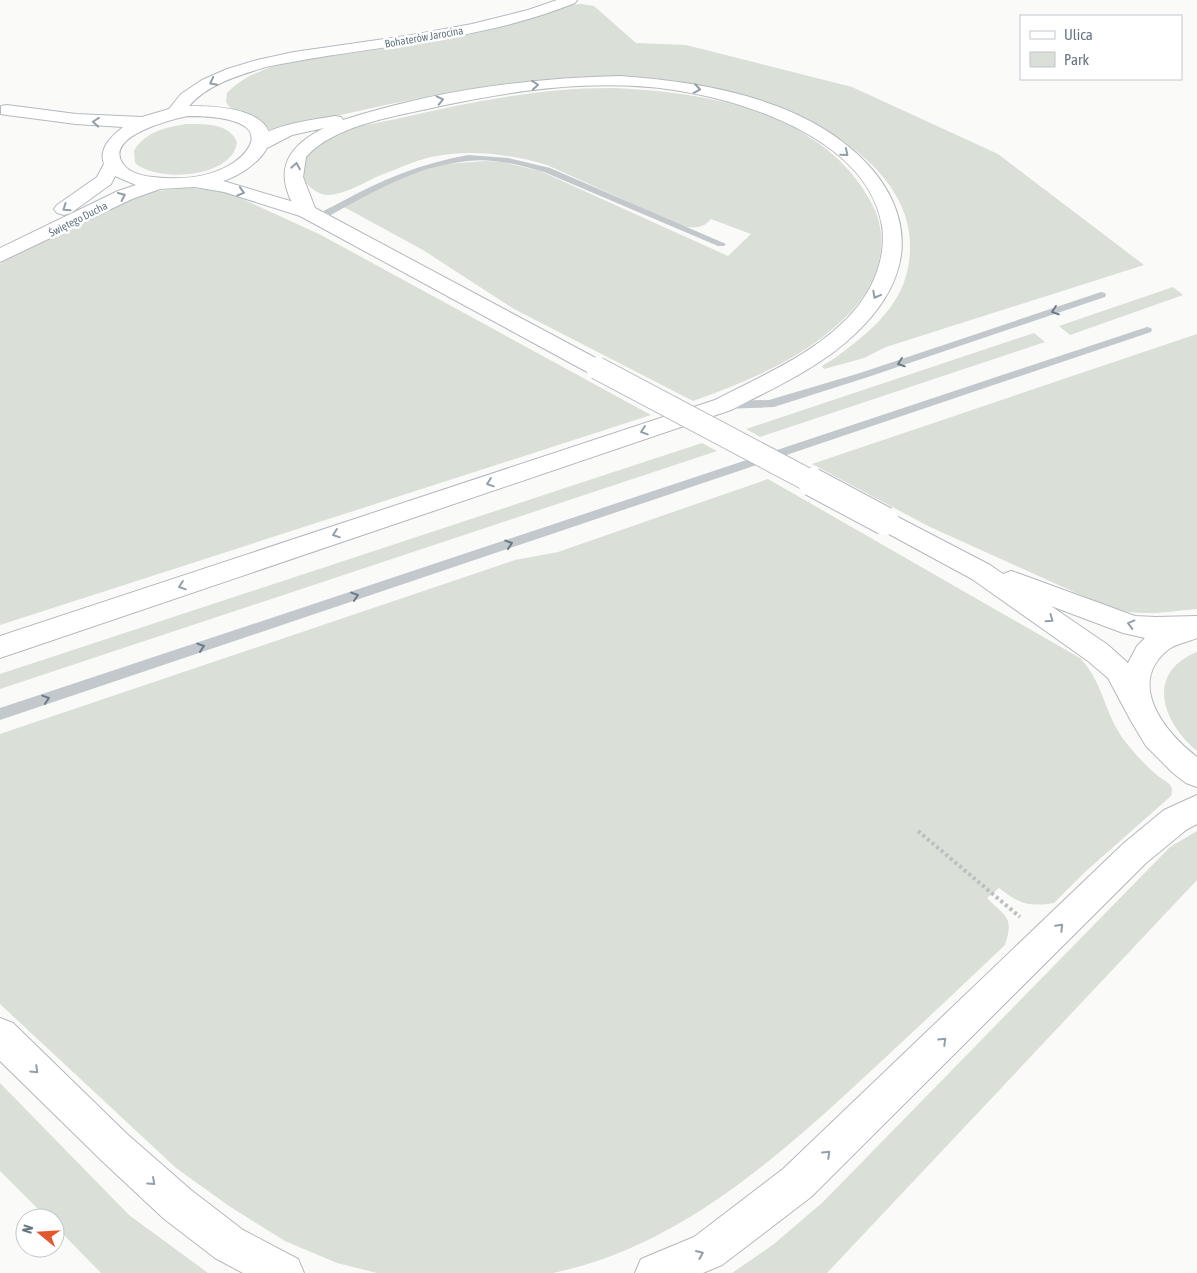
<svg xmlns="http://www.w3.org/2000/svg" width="1197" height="1273" font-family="'Asap Condensed',sans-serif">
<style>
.green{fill:#dadfd7}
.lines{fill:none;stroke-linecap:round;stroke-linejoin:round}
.secondary-casing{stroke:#b3babf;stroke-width:2}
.highway-casing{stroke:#b4b9bd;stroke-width:2}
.path{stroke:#bbbfc2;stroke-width:4;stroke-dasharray:3 3;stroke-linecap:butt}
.lane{fill:#c3c8cc;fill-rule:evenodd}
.secondary{fill:#fff;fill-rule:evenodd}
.highway{fill:#fff;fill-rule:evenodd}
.highway-bridge-far1-casing{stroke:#b4b9bd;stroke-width:24;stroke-linecap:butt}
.highway-bridge-casing{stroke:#b4b9bd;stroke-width:30;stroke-linecap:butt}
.highway-bridge-far1{stroke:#fff;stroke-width:22}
.highway-bridge{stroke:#fff;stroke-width:28}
.oneway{stroke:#939fa8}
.oneway2{stroke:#6a7a87}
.labels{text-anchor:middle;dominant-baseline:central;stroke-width:5;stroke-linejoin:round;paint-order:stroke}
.far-street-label{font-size:11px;fill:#657683;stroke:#fff}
</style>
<rect width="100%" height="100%" fill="#fafaf8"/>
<path class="green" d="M581,4L594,6L636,43L686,45L852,87L998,154L1144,265L886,347L864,358L824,369L822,367L823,365C832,361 840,354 848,348C882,323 910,293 910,248C911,204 882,169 847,144C818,123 786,109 752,98C593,47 430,97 272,130C258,128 234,116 226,102L227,93C243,76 264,69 285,63L440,40L526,19L569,5Z
M610,88C705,91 826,112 873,206C890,240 879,279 855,307C813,355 751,380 693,401L514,309L423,250L344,207L396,179L445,164L486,161L502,162L540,171L728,256L751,234L711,219C703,229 694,228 682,226L547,165C510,154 469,149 431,157C414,161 397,169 381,175C364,182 347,194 328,195C317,195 303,184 302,172C301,155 322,140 335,134C355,125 380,123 401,118C471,102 539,88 610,88Z
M187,124C205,124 229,123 237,142C233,178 158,183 135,163L134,151C144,132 167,127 187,124Z
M189,188L227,192L321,235L651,415L0,625V264L31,245L146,192Z
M1173,287L1183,295L1070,335L1059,326Z
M1034,333L1045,342L760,437L746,429Z
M1197,334V609C1162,612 1145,617 1109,608L928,526L812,464Z
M702,443L717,451L0,689V674Z
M768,479L1080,658C1105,684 1104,717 1128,745C1137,756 1147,767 1158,776C1161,779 1167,781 1170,785C1173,788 1172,792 1171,796L1085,872L1054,903C1028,907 1020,904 999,888L987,898C1004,916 1015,915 1005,945C961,987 916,1029 871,1071C779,1156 679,1247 553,1273H377L337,1263L285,1241L229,1206L176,1168L0,1004V734L515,560L558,552Z
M1197,652V751C1162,722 1145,673 1197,652Z
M1197,831V880L827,1273H732L774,1244L823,1202L1170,847Z
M0,1083L129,1215L208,1273H101L55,1226V1218H47L0,1171Z"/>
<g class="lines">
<defs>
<path id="secondary" d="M557,0H577L575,3C476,43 369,45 266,67C240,75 208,84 189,106C210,106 240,107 258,119C291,142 246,174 223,181L314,208L317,212L314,216L307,218L300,216L224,192L195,187L160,189L132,199L0,262V248L118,191L136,185L115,176L111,184L71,213L64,215L57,213L54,209L57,205L97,177L104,164C98,148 112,136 123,127L76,124L7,115L1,114V106L7,105L76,114L142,117L169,109L181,94L202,80L227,69L257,60L294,52L412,35L472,24L528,10ZM188,116C204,116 262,117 250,145C245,155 237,161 228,166C206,178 178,180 153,177C143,176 129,173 123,164C103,136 173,119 188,116Z"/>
<path id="highway" d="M620,76C674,80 727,87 779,107C881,146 953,241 856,333C821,367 774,388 731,410L0,658V636L715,400C765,374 822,351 858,306C876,283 886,254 882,226C868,140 747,101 674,90C592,78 507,91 427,109C390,117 332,127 306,157L303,177L315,208L605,363L608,368L605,373L597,375L589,373L300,216C273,176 282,149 324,128L292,135L265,149L259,150L253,149L250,145C264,125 313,120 335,116L341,117L343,120C433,91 526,78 620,76Z
M885,512L894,515L990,565L1003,574L1011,571L1020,574L1135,616L1156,617L1197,616V638C1188,642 1178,643 1169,649C1125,683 1165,733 1197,757V787L1186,783L1173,773L1146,746L1131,721L1108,678L1088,661L972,579L876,527L872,521L876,515ZM1051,606L1123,633L1145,638L1137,646L1128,663L1108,645Z
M1197,795V824L1186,830L1146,863L811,1197L722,1265L703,1273H635L641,1259L694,1237L783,1169L1124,843L1164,810Z
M0,1018L13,1023L127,1134L191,1190L243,1230L298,1259L304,1273H243L215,1258L163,1218L101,1160L0,1061Z"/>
</defs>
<use href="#secondary" class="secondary-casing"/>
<use href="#highway" class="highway-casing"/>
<path class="path" d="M918,831L1020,917"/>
<path class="lane" d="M468,155L508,158L550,168L726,244L724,246H718L544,172C519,165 493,158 468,161C415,166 367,195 322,220L319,221L314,218C321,211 332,207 341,202C381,180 422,163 468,155Z
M1101,292L1105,293L1106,295L1105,297L868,377L774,407L724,409L718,405L724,401L769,400L860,373Z
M1147,327L1151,328L1152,330L1151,332L0,720V708Z"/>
<use href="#secondary" class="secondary"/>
<use href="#highway" class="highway"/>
<defs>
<path id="highway-bridge-far1" d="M597,368L814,483"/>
<path id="highway-bridge" d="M812,482L885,521"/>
</defs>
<use href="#highway-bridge-far1" class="highway-bridge-far1-casing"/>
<use href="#highway-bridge" class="highway-bridge-casing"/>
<use href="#highway-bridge-far1" class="highway-bridge-far1"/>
<use href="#highway-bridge" class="highway-bridge"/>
</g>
<defs><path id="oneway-chevron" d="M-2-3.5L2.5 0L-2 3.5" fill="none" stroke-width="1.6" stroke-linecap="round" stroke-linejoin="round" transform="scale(1.25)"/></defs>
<g class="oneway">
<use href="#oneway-chevron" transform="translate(213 82) rotate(153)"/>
<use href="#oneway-chevron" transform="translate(535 85) rotate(-5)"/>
<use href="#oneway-chevron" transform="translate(697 89) rotate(10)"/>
<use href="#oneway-chevron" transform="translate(440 100) rotate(-13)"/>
<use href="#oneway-chevron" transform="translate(96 122) rotate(-175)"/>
<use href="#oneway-chevron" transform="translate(845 153) rotate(40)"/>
<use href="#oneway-chevron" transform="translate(296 166) rotate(-80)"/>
<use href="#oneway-chevron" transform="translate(241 192) rotate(17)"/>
<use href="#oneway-chevron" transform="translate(122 196) rotate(-25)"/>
<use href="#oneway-chevron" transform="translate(66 208) rotate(146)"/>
<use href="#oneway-chevron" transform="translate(876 295) rotate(118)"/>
<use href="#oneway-chevron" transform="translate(644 431) rotate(161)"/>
<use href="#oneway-chevron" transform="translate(490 483) rotate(161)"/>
<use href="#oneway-chevron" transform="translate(336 534) rotate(161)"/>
<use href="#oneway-chevron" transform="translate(182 586) rotate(161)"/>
<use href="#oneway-chevron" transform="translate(1050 619) rotate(35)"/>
<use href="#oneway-chevron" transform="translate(1131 624) rotate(-165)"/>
<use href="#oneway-chevron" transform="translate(1060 927) rotate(-45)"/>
<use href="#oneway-chevron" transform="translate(943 1041) rotate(-44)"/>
<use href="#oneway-chevron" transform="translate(35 1070) rotate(44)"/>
<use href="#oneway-chevron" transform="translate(827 1154) rotate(-44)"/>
<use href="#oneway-chevron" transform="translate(152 1182) rotate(42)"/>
<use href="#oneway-chevron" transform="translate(700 1254) rotate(-23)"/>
</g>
<g class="oneway2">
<use href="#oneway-chevron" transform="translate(1055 311) rotate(161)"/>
<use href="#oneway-chevron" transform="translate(901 363) rotate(161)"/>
<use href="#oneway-chevron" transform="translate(509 544) rotate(-18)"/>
<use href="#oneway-chevron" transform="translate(355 596) rotate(-18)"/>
<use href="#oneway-chevron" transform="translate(201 647) rotate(-18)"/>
<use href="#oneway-chevron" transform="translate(46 699) rotate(-18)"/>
</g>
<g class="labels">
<g class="far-street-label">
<text transform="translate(424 37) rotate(-10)">Bohaterów Jarocina</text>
<text transform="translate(78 219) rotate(-27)">Świętego Ducha</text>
</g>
</g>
<rect x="1020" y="15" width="162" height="65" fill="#ffffff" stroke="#c1c8cd"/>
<rect x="1030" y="31" width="25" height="8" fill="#ffffff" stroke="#c1c8cd"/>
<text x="1064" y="40" font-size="15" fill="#657683">Ulica</text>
<rect x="1030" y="52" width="25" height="15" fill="#dadfd7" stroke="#c1c8cd"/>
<text x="1064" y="65" font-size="15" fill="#657683">Park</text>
<g transform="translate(40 1233) rotate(288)"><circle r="24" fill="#ffffff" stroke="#c1c8cd"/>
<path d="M0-4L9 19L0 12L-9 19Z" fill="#e4572e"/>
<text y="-8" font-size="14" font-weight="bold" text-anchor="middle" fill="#657683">N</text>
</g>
</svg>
